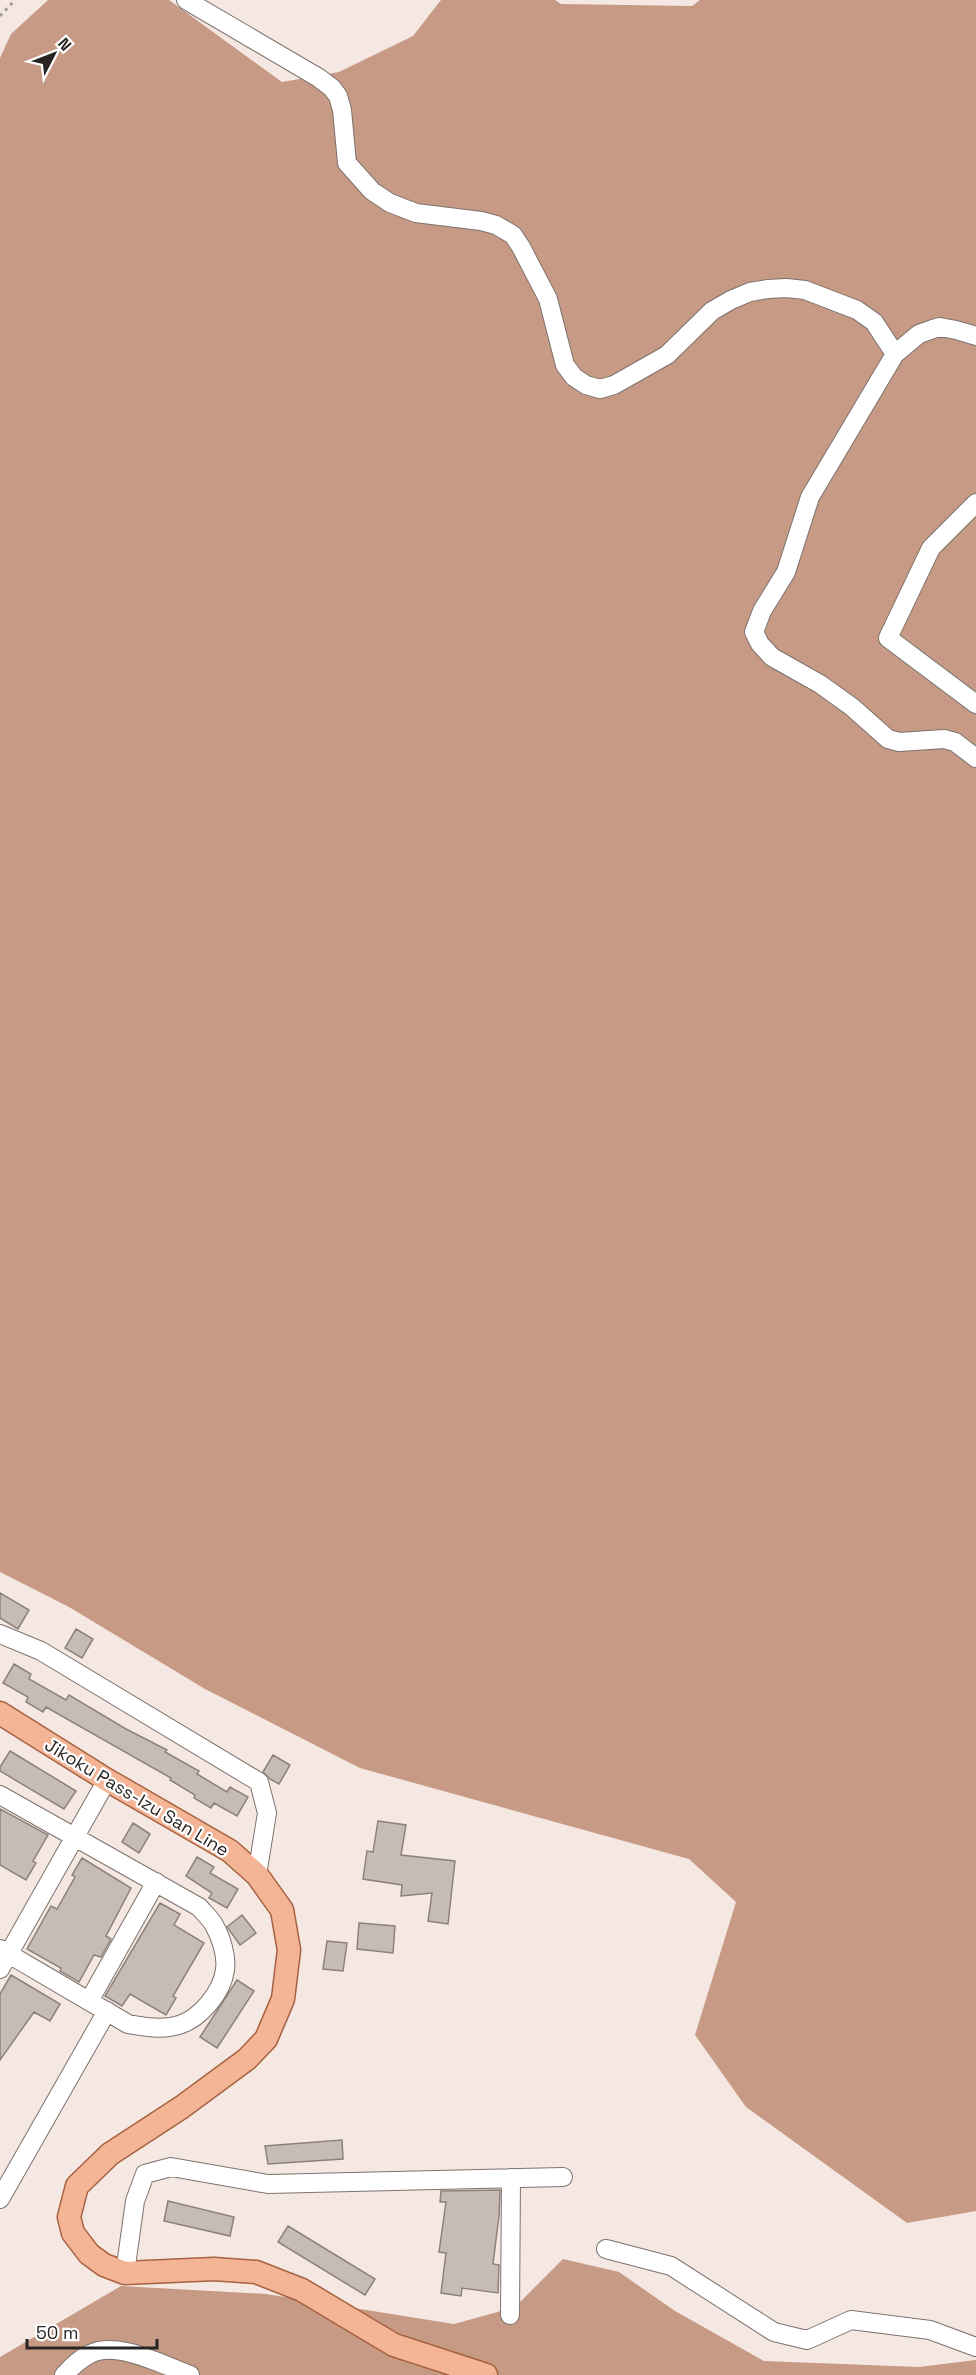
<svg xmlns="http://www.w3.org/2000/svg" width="976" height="2375" font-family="'Space Grotesk',sans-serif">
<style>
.forest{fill:#c69a85}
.building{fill:#c7bbb5;stroke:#8d817c;stroke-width:1.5}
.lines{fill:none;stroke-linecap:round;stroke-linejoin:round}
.minor-casing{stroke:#7d726d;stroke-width:20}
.major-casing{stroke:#a76240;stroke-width:25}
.path{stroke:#a39a95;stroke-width:3;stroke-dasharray:3 4.5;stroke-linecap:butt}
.minor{stroke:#fff;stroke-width:18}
.major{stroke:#f3b596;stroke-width:22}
.labels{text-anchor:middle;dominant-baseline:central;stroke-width:4.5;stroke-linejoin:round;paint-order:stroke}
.street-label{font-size:18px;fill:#282421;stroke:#fff}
</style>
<rect width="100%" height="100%" fill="#f5e8e2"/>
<path class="forest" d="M48,0H169L282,82L339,72L413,36L441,0H555L561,4L692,6L700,0H976V2211L907,2223L746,2107L695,2035L736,1902L689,1859L360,1768L205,1689L69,1607L0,1572V58L11,34Z
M563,2259L619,2272L675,2311L764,2361L919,2367L976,2360V2375H0V2357L121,2286L266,2294L454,2324L515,2307Z"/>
<path class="building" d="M0,1593L29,1610L18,1629L0,1618Z
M76,1629L93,1639L82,1658L65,1648Z
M14,1664L31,1674L29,1679L66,1700L69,1695L126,1729L167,1750L165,1752L199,1771L197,1774L227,1792L230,1787L248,1797L237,1816L214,1803L211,1808L194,1798L195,1795L170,1780L171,1778L46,1707L43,1712L26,1702L28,1697L3,1683Z
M10,1751L76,1791L64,1809L0,1771V1767Z
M273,1755L290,1765L279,1784L270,1779L263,1772Z
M0,1809L48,1835L33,1861L36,1863L26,1880L0,1865Z
M378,1821L406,1825L401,1855L455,1861L448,1924L428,1921L432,1893L401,1896L402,1885L363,1879L367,1851L373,1852Z
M133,1823L150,1834L139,1853L122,1842Z
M197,1857L214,1867L210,1873L238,1889L227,1908L209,1898L212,1893L186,1876Z
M82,1858L131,1888L106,1936L111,1939L101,1957L94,1955L79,1982L60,1971L61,1968L27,1949L51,1906L57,1909L75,1877L72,1875Z
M160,1903L180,1914L174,1925L204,1943L173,1996L176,1998L166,2015L130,1994L122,2006L105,1996Z
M242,1915L256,1933L240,1945L227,1927Z
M359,1923L395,1926L393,1953L357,1949Z
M327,1941L347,1943L343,1971L323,1969Z
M11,1975L60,2004L50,2021L34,2012L0,2060V1994Z
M237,1980L254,1991L217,2048L200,2037Z
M342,2140L343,2159L268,2164L265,2146Z
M500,2190L499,2216L493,2264L499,2265L498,2293L462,2288L461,2296L441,2293L446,2253L439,2252L446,2202H440L441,2191Z
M168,2201L234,2217L230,2236L164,2221Z
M288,2226L375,2279L365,2295L278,2242Z"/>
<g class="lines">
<defs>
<path id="minor" d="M186,0L319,78L332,88L338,96L342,110L347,163L372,191L390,203L416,213L481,221L496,225L513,235L521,247L548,299L565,365L574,377L586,385L600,389L614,385L667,355L712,311L731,300L750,292L768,289L786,288L805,290L857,310L874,322L895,354
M976,336L956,330L940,327L933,329L919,334L895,354L810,497L786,572L762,611L754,632L760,644L772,657L820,684L852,707L888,739L899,742L944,739L955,742L976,758
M976,503L931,548L888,638L976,704
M0,1634L41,1651L259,1782L267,1813L257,1875
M0,1795L199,1907C204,1913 211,1919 214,1925C221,1937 227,1956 225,1970C222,1992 201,2018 179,2025C163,2030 145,2027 128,2024L0,1949
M0,1969L107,1780
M89,2001L156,1882
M0,2199L107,2011
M606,2249L671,2266L774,2332L807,2340L851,2320L930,2330L976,2347
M125,2273L135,2201L145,2174L171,2167L268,2184L563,2177
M510,2315L511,2178
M64,2375C72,2367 79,2359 90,2354C117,2340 163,2365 190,2375"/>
<path id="major" d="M0,1713L107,1780L230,1851L257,1875L282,1910L289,1950L283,1999L266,2039L247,2059L182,2107L110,2154L77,2186L69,2217L73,2233L89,2254L104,2265L125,2273L214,2269L256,2272L302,2290L394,2345L486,2375"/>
</defs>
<use href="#minor" class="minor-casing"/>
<use href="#major" class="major-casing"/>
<path class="path" d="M0,16L15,0"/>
<use href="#minor" class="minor"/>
<use href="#major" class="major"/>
</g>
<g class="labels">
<g class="street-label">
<text transform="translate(137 1797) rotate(31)">Jikoku Pass-Izu San Line</text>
</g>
</g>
<g transform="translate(54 54) rotate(48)" stroke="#ffffff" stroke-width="4.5" paint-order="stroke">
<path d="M0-4.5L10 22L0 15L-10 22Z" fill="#282421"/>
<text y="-9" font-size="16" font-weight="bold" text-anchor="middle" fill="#282421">N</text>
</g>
<path d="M27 2339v9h130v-9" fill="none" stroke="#282421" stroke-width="3"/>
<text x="36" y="2339" font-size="18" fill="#282421" stroke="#ffffff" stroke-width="4.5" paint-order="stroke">50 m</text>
</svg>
